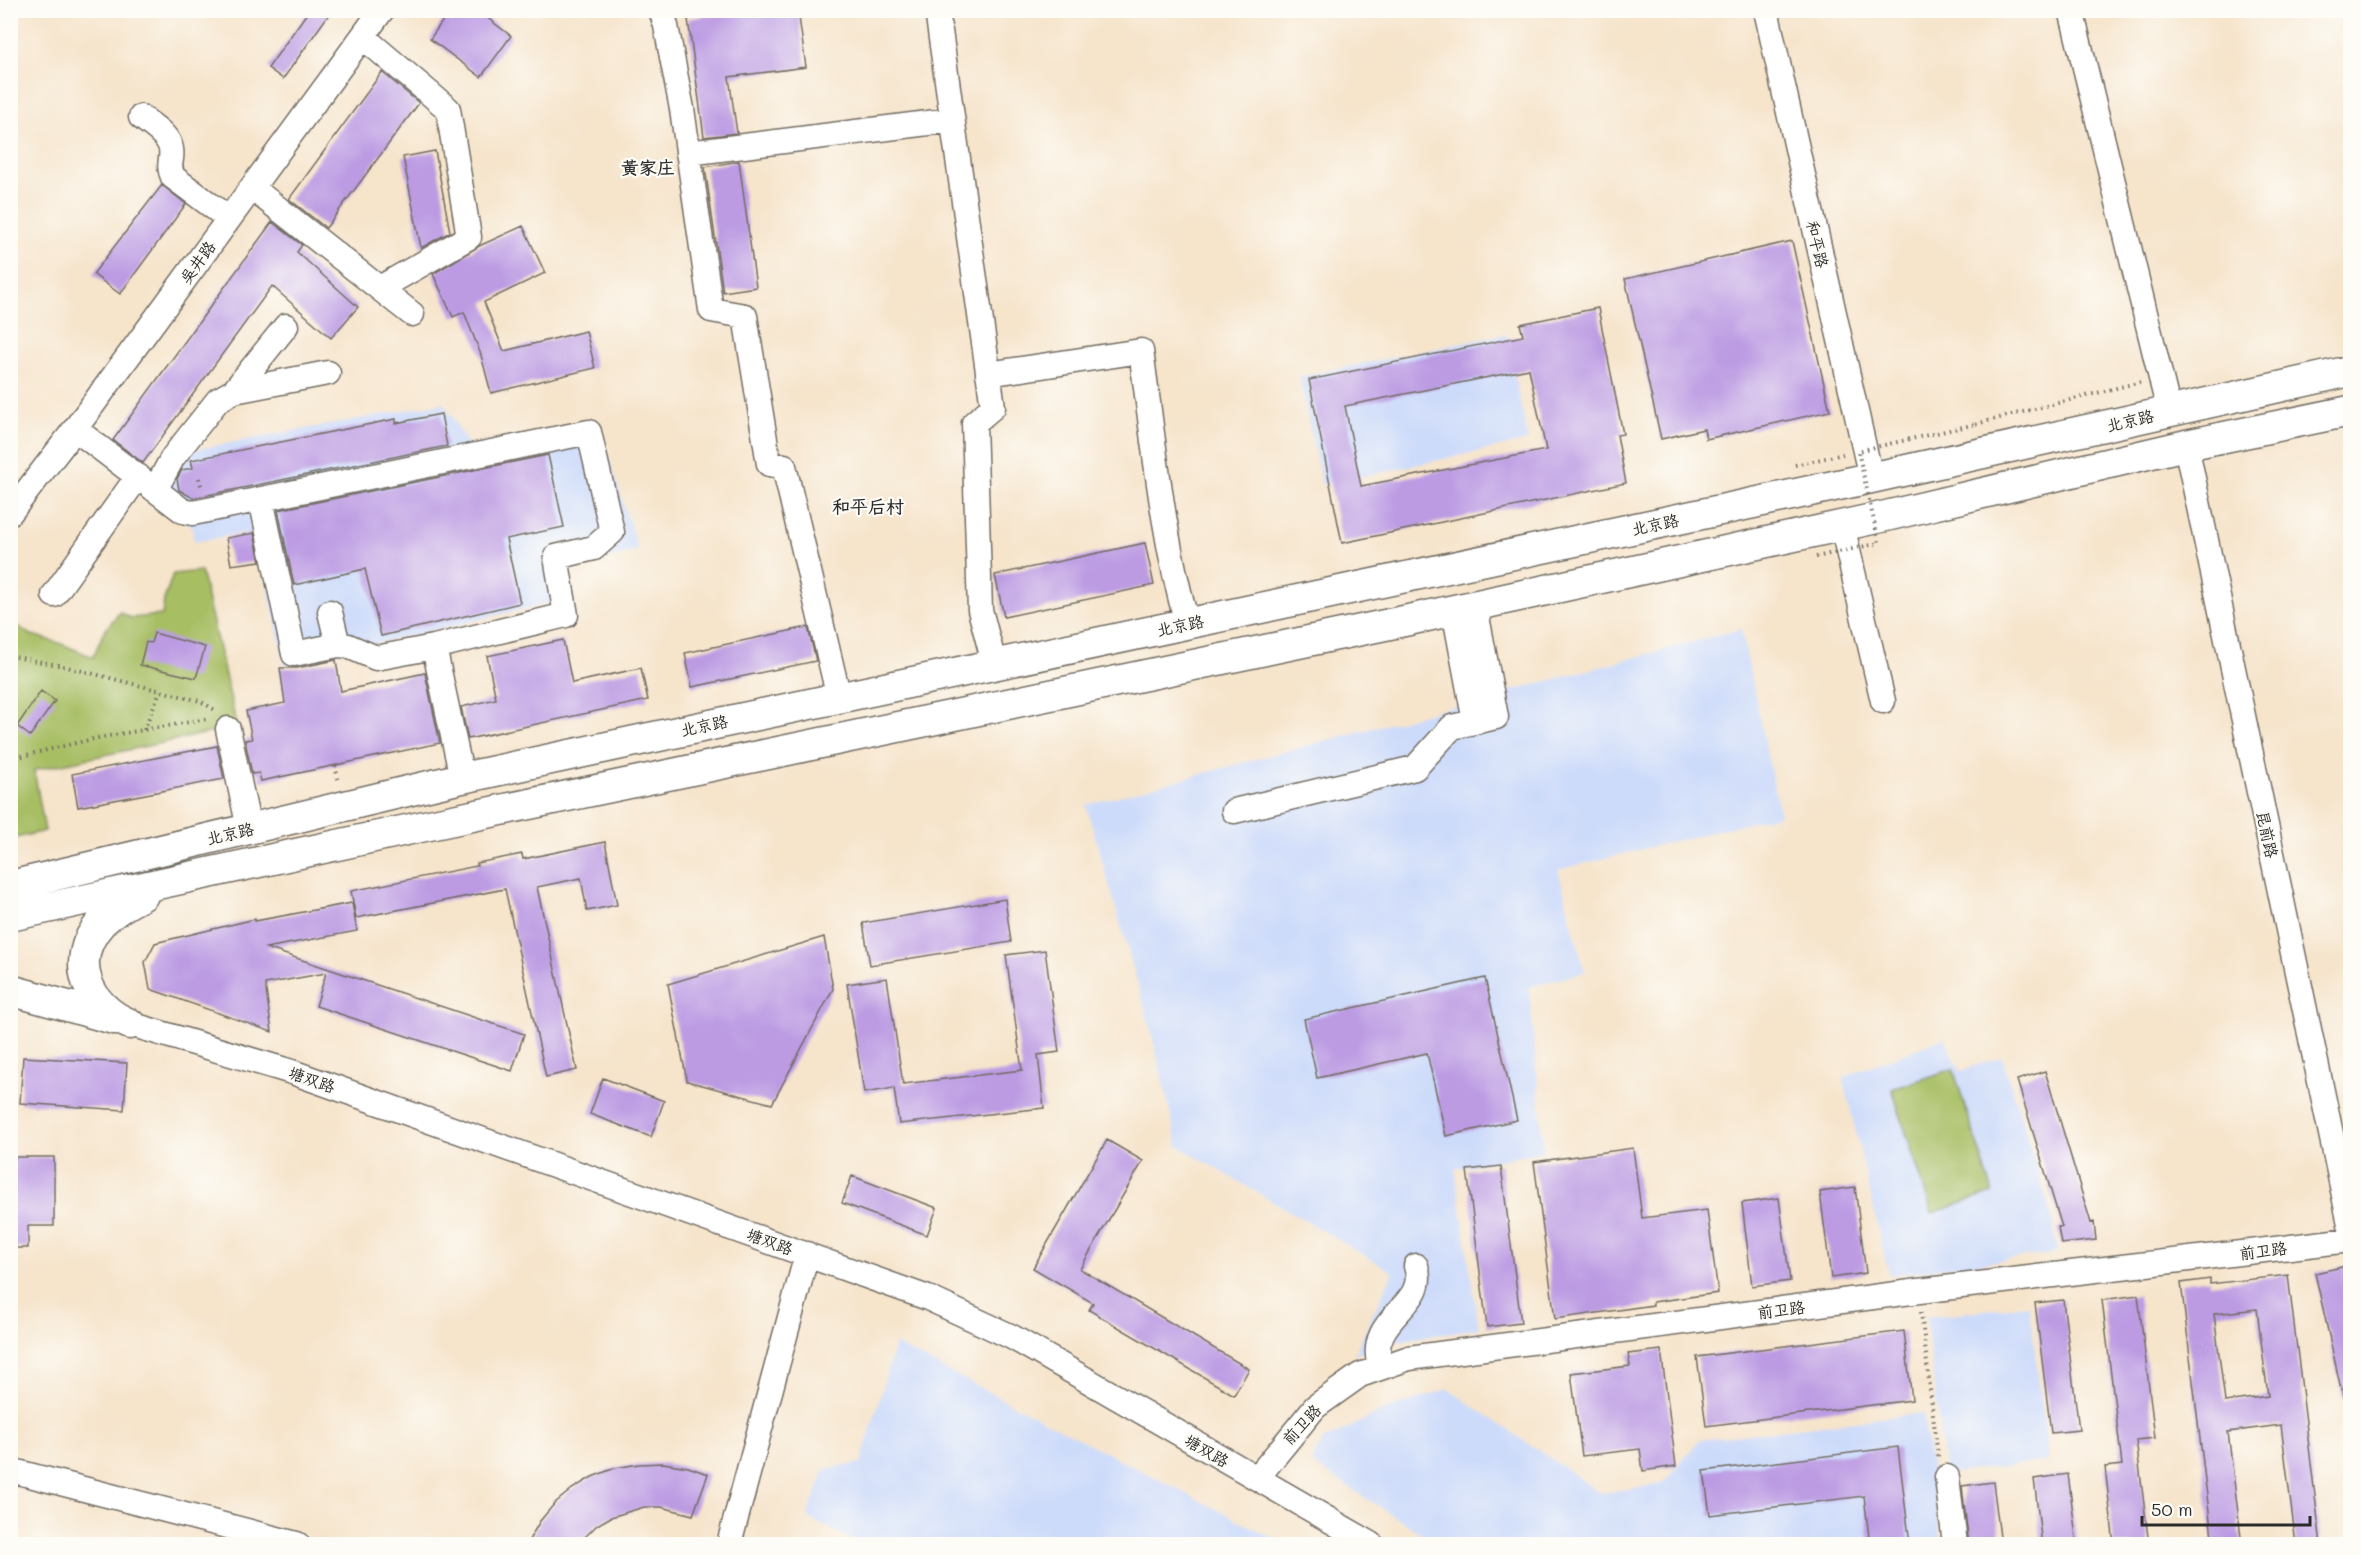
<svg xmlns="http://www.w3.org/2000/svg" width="2361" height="1555" font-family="Mali,'LXGW WenKai TC',sans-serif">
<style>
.built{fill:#cddbfa}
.green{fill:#a7be63;stroke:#697447;stroke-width:1.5}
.building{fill:#bc9be3;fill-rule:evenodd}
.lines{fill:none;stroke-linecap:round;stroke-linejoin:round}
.minor-casing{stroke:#726c63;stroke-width:27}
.major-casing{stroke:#726c63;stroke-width:33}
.path{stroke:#726c63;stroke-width:4;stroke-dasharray:1.5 4.5;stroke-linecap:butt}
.minor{stroke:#fff;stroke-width:24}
.major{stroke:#fff;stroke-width:30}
.path-bridge{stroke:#726c63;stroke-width:4;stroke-dasharray:1.5 4.5;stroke-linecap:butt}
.labels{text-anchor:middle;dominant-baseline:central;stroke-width:4.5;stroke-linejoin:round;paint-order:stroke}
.street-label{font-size:16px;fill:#2b2b2b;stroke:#fdfcf7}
.neighbourhood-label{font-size:18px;font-weight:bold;fill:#2b2b2b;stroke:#fdfcf7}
</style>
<rect width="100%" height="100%" fill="#fdfcf7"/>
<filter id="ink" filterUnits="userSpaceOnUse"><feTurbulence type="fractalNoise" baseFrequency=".0167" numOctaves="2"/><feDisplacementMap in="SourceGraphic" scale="12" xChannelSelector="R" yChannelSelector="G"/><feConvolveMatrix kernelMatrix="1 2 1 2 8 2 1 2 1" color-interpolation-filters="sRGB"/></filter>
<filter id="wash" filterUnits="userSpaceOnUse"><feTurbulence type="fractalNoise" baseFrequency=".008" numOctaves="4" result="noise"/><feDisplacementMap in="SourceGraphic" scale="24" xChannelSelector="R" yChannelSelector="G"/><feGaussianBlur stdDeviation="1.35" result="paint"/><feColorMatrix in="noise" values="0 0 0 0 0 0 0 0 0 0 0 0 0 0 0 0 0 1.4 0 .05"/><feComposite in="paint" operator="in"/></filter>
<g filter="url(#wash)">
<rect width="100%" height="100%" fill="#f6e4cb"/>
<path class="built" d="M1506,334L1528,441L1322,485L1299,377Z
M444,403L469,446L599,425L638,550L569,570L574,597L285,665L255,531L194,542L192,526L159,497L187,451Z
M1741,629L1780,815L1558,870L1585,972L1529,987L1544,1151L1455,1169L1479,1328L1392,1342L1354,1355L1393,1272L1178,1146L1152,1034L1086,805Z
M1945,1038L1960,1071L2002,1057L2053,1219L2057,1253L1889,1275L1843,1077Z
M2029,1305L2049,1461L1945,1474L1926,1317Z
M895,1344L1171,1486L1285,1544H860L807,1517L825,1469L861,1463Z
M1448,1389L1601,1493L1663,1484L1699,1440L1923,1413L1942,1544H1437L1311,1463L1321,1442L1382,1411Z"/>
<path class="green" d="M201,571L237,727L34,770L45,831L11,839L10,620L29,634L59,643L93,657L105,630L120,612L130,618L162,615L164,600L173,574Z
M1953,1069L1993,1193L1932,1213L1892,1089Z"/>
<g id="blocks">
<path class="building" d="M309,10H332L283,79L268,68Z
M450,10H477L511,36L481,77L430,39Z
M739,10H798L806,67L729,77L737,133L704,137L688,19Z
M382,72L419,103L326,228L289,199Z
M435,151L450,232L421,248L403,157Z
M739,161L756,287L723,292L705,167Z
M162,185L186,204L120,294L93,274Z
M272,222L302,245L297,252L358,307L331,338L272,286L143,463L113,440Z
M523,226L545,273L484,302L504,351L586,331L595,368L491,393L481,355L464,312L453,317L433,274L479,246Z
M1792,241L1830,411L1706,439L1704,429L1661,439L1625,279Z
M1598,308L1623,434L1617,435L1626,483L1342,543L1309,380L1523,336L1520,324ZM1529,369L1546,450L1361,486L1345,406Z
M441,414L447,446L193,498L179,490L177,479L182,470L193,468L191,460L396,419V423Z
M548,455L564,527L506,539L520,603L381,636L365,569L294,585L278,510Z
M254,533L260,561L231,565L226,538Z
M1145,543L1154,585L1004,617L995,575Z
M808,627L816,661L692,687L685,653Z
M154,633L205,647L196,678L140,665L146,642L151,643Z
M563,640L572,683L641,668L648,700L468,739L461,707L496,699L487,656Z
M336,660L341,691L425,673L440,743L261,781L259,773L252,774L245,740L252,739L246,711L285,703L280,668H297Z
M41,691L55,701L30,736L17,726Z
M217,746L224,779L78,807L72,774Z
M605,842L617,905L587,911L581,878L537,887L577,1070L546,1077L505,889L356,918L351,891L477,866V863L522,854L523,859Z
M1005,899L1011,942L870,965L863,923Z
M352,903L357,931L266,948L524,1034L512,1071L316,1006L326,973L265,984L272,1032L150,989L145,962L155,943L255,919V921Z
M824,937L833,989L772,1104L687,1081L668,984Z
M1045,950L1059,1052L1038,1055L1044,1108L899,1124L894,1088L864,1093L847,984L887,978L903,1084L1022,1070L1006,955Z
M1485,978L1517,1120L1446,1136L1427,1053L1317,1078L1304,1019Z
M23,1057L127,1063L124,1110L20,1103Z
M2045,1071L2091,1223L2094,1222L2096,1240L2061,1244L2058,1227H2062L2017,1080Z
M603,1078L664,1101L651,1137L590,1114Z
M1107,1140L1143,1161L1080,1269L1249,1369L1234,1395L1089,1310L1093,1303L1033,1268Z
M1633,1148L1642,1218L1707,1210L1718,1293L1653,1302V1305L1555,1319L1534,1162Z
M10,1157H54V1226H28V1248H10Z
M1501,1166L1521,1323L1487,1327L1467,1170Z
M852,1176L937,1208L927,1235L842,1203Z
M1855,1187L1866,1273L1831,1278L1820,1192Z
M1779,1198L1790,1281L1752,1286L1742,1203Z
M2346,1266L2350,1287V1398H2343L2315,1273Z
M2288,1275L2321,1545H2296L2281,1425L2228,1432L2242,1545H2213L2181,1283L2210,1279V1284ZM2257,1309L2268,1396L2225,1402L2214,1314Z
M2138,1295L2155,1438L2136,1440L2149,1545H2114L2105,1467L2122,1465L2102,1300Z
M2063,1300L2079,1430L2051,1433L2035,1303Z
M1904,1331L1912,1400L1706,1426L1697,1357Z
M1661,1350L1676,1466L1643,1471L1640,1449L1582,1456L1571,1373L1630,1366L1628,1354Z
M1898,1447L1910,1545H1870L1864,1496L1710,1515L1704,1471Z
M663,1463L688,1467L708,1474L693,1515L661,1507H644L611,1517L597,1525L577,1545H526L540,1521L555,1503L572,1489L592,1477L615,1468L639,1464Z
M2068,1474L2077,1545H2042L2034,1479Z
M1993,1482L2001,1545H1969L1962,1486Z"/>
</g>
</g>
<g filter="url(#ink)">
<use href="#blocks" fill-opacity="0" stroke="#726c63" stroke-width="1.5"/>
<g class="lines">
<defs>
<path id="minor" d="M661,10L666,26L682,109L711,310L745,316L769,464L784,466L839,698
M937,10L993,407L974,423L980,610L994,663
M1766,10L1871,478
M2071,10L2169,411
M363,37L448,109L469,237L380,288
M141,117C151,125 169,135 171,149C173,160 167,164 173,177L229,219
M688,153L952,120
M252,188L412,314
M988,374L1141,351C1154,442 1162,534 1187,623
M234,391L328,373
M75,429L183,511L193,513L589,432L612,532L594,548L556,557L566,615L434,647L376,658L348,646L338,645L294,654L261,499
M2186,445L2350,1224
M155,490L173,457L218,400L234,391L286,326
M10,513L75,429L382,10
M1842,525L1883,701
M54,595L138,476
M1454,610L1475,722
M330,612L338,645
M434,647L462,778
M228,729L249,829
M1234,811L1415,768L1452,727L1496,717L1475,606
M130,1024L292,1072L928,1298L1012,1337L1371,1544
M1380,1367C1365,1316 1430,1307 1416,1266
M10,1470L297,1544
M1947,1477L1955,1544
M1257,1478L1315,1407L1360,1375L1409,1358L1919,1291L2350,1240
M729,1544L807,1254"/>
<path id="major" d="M10,886L462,778L1871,478L2350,371
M10,916L434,824L1404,621L1886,516L2186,445L2350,411
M10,990L114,1019
M130,1024C88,1008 67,960 101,923C112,912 129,902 143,895"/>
</defs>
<use href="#minor" class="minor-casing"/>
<use href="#major" class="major-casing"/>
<path class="path" d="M1976,424L2140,382
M1795,465L1843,454
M199,478L202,489
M10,656L63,666L200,701L217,711
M144,730L160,691
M10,759L97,738L207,719
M335,766L339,782
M1921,1312L1938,1457"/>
<use href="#minor" class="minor"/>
<use href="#major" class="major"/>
<path class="path-bridge" d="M1816,557L1879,543L1858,451L1976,424"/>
</g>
</g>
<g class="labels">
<g class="street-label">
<text transform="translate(1818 244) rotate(77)">和平路</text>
<text transform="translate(197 262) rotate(-54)">吴井路</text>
<text transform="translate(2130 420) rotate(-13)">北京路</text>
<text transform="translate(1655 524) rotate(-12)">北京路</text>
<text transform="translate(1180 625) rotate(-12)">北京路</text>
<text transform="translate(704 725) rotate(-12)">北京路</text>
<text transform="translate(230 833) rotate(-13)">北京路</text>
<text transform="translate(2268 834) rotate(78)">昆前路</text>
<text transform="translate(312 1079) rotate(19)">塘双路</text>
<text transform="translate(770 1241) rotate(20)">塘双路</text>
<text transform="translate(2263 1250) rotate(-7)">前卫路</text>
<text transform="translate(1781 1309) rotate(-7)">前卫路</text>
<text transform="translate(1301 1424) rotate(-47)">前卫路</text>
<text transform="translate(1207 1450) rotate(30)">塘双路</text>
</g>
<g class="neighbourhood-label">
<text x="648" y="167">黄家庄</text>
<text x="868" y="506">和平后村</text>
</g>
</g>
<rect width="2361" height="1555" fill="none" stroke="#fdfcf7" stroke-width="36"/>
<path d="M2142 1516v9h168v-9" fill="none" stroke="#2b2b2b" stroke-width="3"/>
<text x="2151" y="1516" font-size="18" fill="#2b2b2b" stroke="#fdfcf7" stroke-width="4.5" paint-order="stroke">50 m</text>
</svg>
